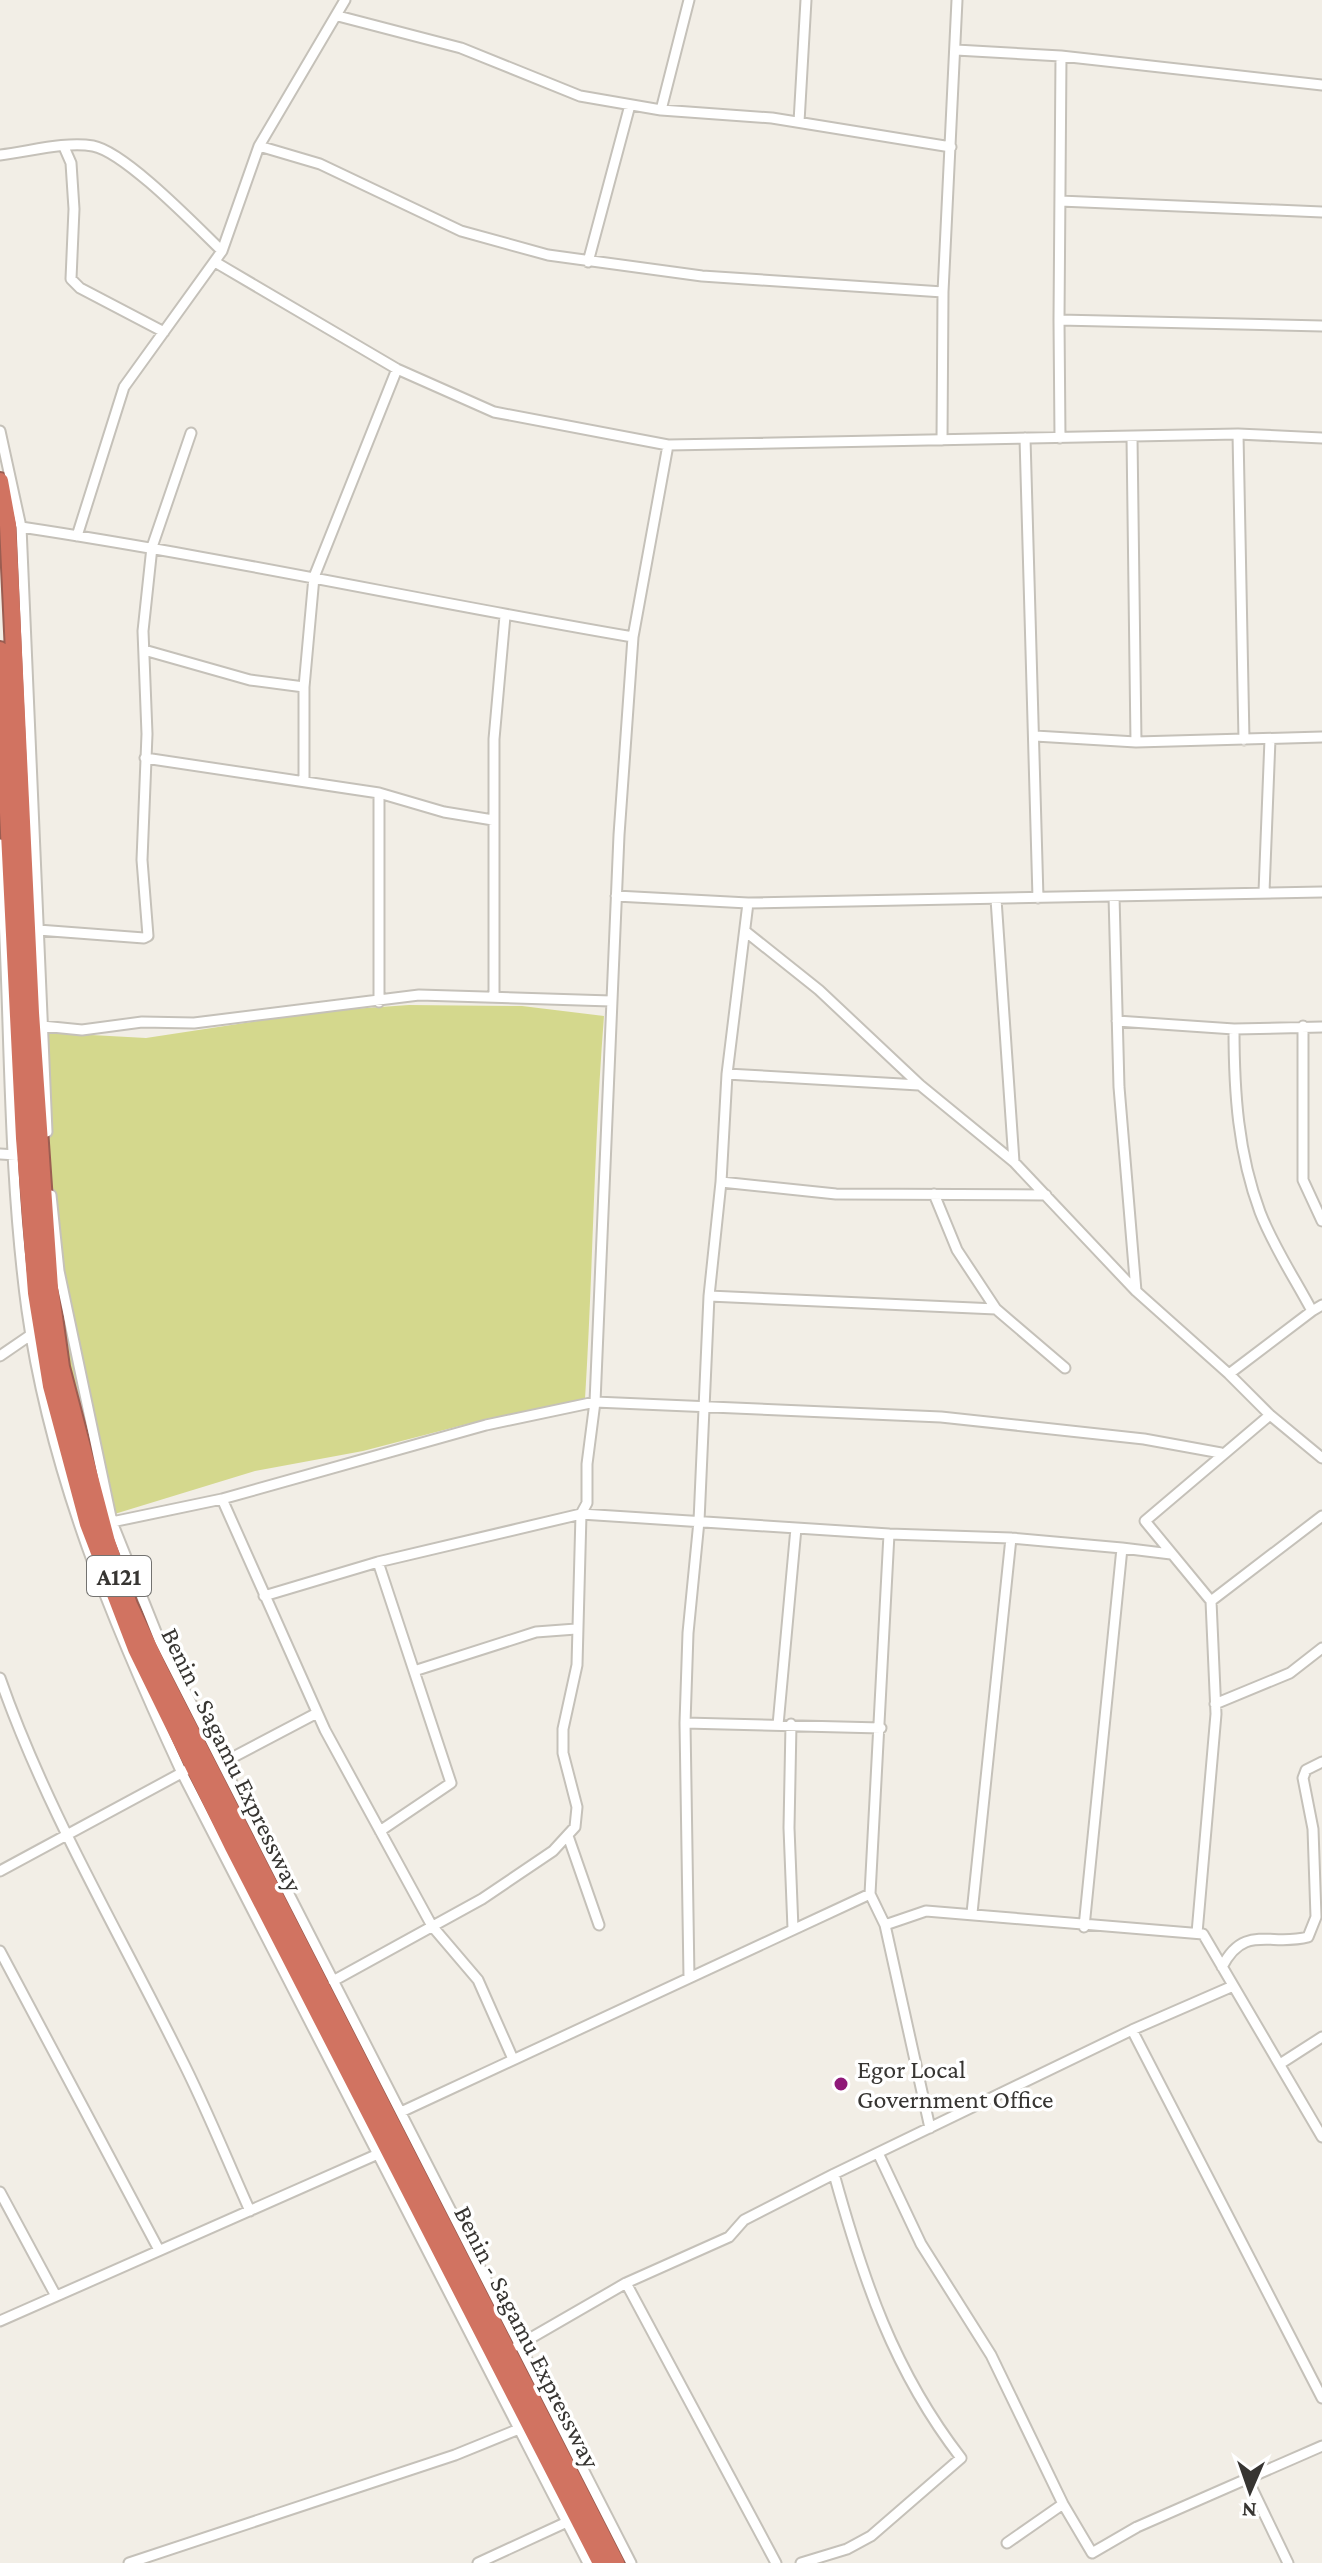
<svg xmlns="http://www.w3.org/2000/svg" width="1322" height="2563" font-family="'Crimson Pro',serif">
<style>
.green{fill:#d4d88d}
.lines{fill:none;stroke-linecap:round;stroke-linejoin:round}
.street-casing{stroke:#c5c1b9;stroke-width:13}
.highway-casing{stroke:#9b5d51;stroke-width:20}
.street{stroke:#fff;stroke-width:9}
.highway{stroke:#d17361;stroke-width:16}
.poi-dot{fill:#8f1978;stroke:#fff;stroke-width:3}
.labels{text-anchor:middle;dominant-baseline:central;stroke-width:7;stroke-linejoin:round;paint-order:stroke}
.shield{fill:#fff;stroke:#737270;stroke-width:2}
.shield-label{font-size:24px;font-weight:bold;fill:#373532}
.street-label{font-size:26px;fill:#373532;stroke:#fff}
.poi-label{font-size:26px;fill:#373532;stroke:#fff;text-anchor:start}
</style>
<rect width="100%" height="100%" fill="#f2eee6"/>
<path class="green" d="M409,1005L522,1006L604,1016C594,1144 593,1271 585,1399L467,1424L363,1451L255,1471L108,1516L89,1455L71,1372L43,1187L37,1032L146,1038L324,1011Z"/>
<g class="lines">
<defs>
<path id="street" d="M338,16L461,48L580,96L661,110L772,118L951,147
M956,50L1061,56L1322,85
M1061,56L1059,320L1322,326
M661,110L689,0
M799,122L806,0
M259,146L320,164L461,231L548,255L702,276L943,292
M64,147L71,163L74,209L71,279L80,288L164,332
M0,155C28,152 65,141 93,146C125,152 196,226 222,251
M1060,201L1322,212
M215,262L397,369L494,412L668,445L1238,434L1322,438
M588,262L630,105
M1059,320L1060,438
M0,431L21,527L47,1132
M1238,434L1244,740
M1132,437L1136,742
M1025,438L1038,898
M942,440L943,292L957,0
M21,527C226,558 428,602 633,637
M77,536L124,387L222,251L259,146L345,0
M144,650L250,680L304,687
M1035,736L1136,742L1322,737
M145,758L379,793L444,812L493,820
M304,780V687L314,577L397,369
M0,844C11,999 6,1156 27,1310C50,1474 113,1624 182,1773L588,2563
M1264,892L1270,739
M616,896L748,903L1322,892
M1114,896L1119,1087L1136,1291
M996,899L1014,1162
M38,930L144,938L148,936L142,860L147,734L143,631L152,547L191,433
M745,931L819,990L920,1085L1014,1162L1136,1291L1229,1374L1270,1415L1322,1458
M494,997V739L505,616
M379,1002V793
M1117,1021L1234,1029L1322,1027
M42,1026L82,1030L142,1022L194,1023L419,995L611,1001
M1303,1026V1180L1322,1221
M1234,1029C1234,1092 1238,1153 1260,1212C1273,1246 1295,1279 1312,1311L1322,1305
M727,1074L919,1085
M0,1154L16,1155
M721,1182L836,1194L1046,1195
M934,1194L957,1250L996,1309L1065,1368
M51,1195L59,1271L112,1522L160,1642L631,2563
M709,1296L996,1309
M0,1356L32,1334
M1229,1374L1312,1311
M222,1499L325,1730L432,1926L478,1980L513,2059
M112,1522L222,1499L486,1425L595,1402L941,1417L1144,1439L1221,1453
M378,1562L451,1783L380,1831
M264,1596L378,1562L581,1514L889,1534
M1211,1601L1145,1521L1270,1415
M414,1671L536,1632L576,1629
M0,1678C46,1810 119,1932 180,2056C206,2107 227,2160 250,2211
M1215,1704L1290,1673L1322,1648
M685,1723L881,1728
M791,1724L789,1828L793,1929
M778,1725L796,1528
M222,1763L317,1713
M568,1836L599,1925
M0,1871L187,1770
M972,1913L1011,1538
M885,1925L926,1911L1203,1934L1322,2137
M1084,1927L1122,1548L1171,1554
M1197,1933L1216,1714L1211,1601L1322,1516
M0,1951L159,2250
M1222,1967C1244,1923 1271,1947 1308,1937L1316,1917L1313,1829L1303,1778L1306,1770L1322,1762
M689,1978L685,1723L688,1633L699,1521L709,1296L721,1182L727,1074L748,903
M333,1981L482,1899L553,1851L575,1827L577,1807L563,1753V1729L577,1665L581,1514L587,1503V1464L595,1402L619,835L633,637L668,445
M1132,2030L1322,2398
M1280,2064L1322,2037
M401,2112L870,1894
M930,2128L885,1925L870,1894L889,1534L1011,1538L1122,1548
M878,2153L921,2244L991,2355L1063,2504L1092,2553L1137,2527L1322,2446
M0,2192L56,2296
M626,2283L776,2563
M0,2321L378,2154
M517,2346L626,2283L729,2237L744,2220L834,2174L1132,2030L1233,1986
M1248,2480L1288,2563
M1007,2543L1063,2504
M129,2563L455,2455L519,2429
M478,2563L567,2522
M801,2563L847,2549L871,2536L961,2458C893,2370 863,2279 834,2174"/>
<path id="highway" d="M0,481L8,525L31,1013L50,1288L61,1367L107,1542L129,1605L158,1667L616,2563
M0,650L24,1138L36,1293L51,1386L88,1524L136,1649L233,1847L601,2563"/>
</defs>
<use href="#street" class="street-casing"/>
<use href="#highway" class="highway-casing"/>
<use href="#street" class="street"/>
<use href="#highway" class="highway"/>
</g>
<circle class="poi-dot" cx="841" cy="2084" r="8"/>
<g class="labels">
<rect class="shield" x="87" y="1556" width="64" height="40" rx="6"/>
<g class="shield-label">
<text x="119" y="1576">A121</text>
</g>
<g class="street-label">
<text transform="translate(232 1760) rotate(64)">Benin - Sagamu Expressway</text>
<text transform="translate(527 2337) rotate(63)">Benin - Sagamu Expressway</text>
</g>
<g class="poi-label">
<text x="857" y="2069">Egor Local<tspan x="857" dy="30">Government Office</tspan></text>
</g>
</g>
<g transform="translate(1250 2491) rotate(182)" stroke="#ffffff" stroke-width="6" paint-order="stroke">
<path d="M0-6L14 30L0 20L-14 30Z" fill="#373532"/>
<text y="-12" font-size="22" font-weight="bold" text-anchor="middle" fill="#373532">N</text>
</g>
</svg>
